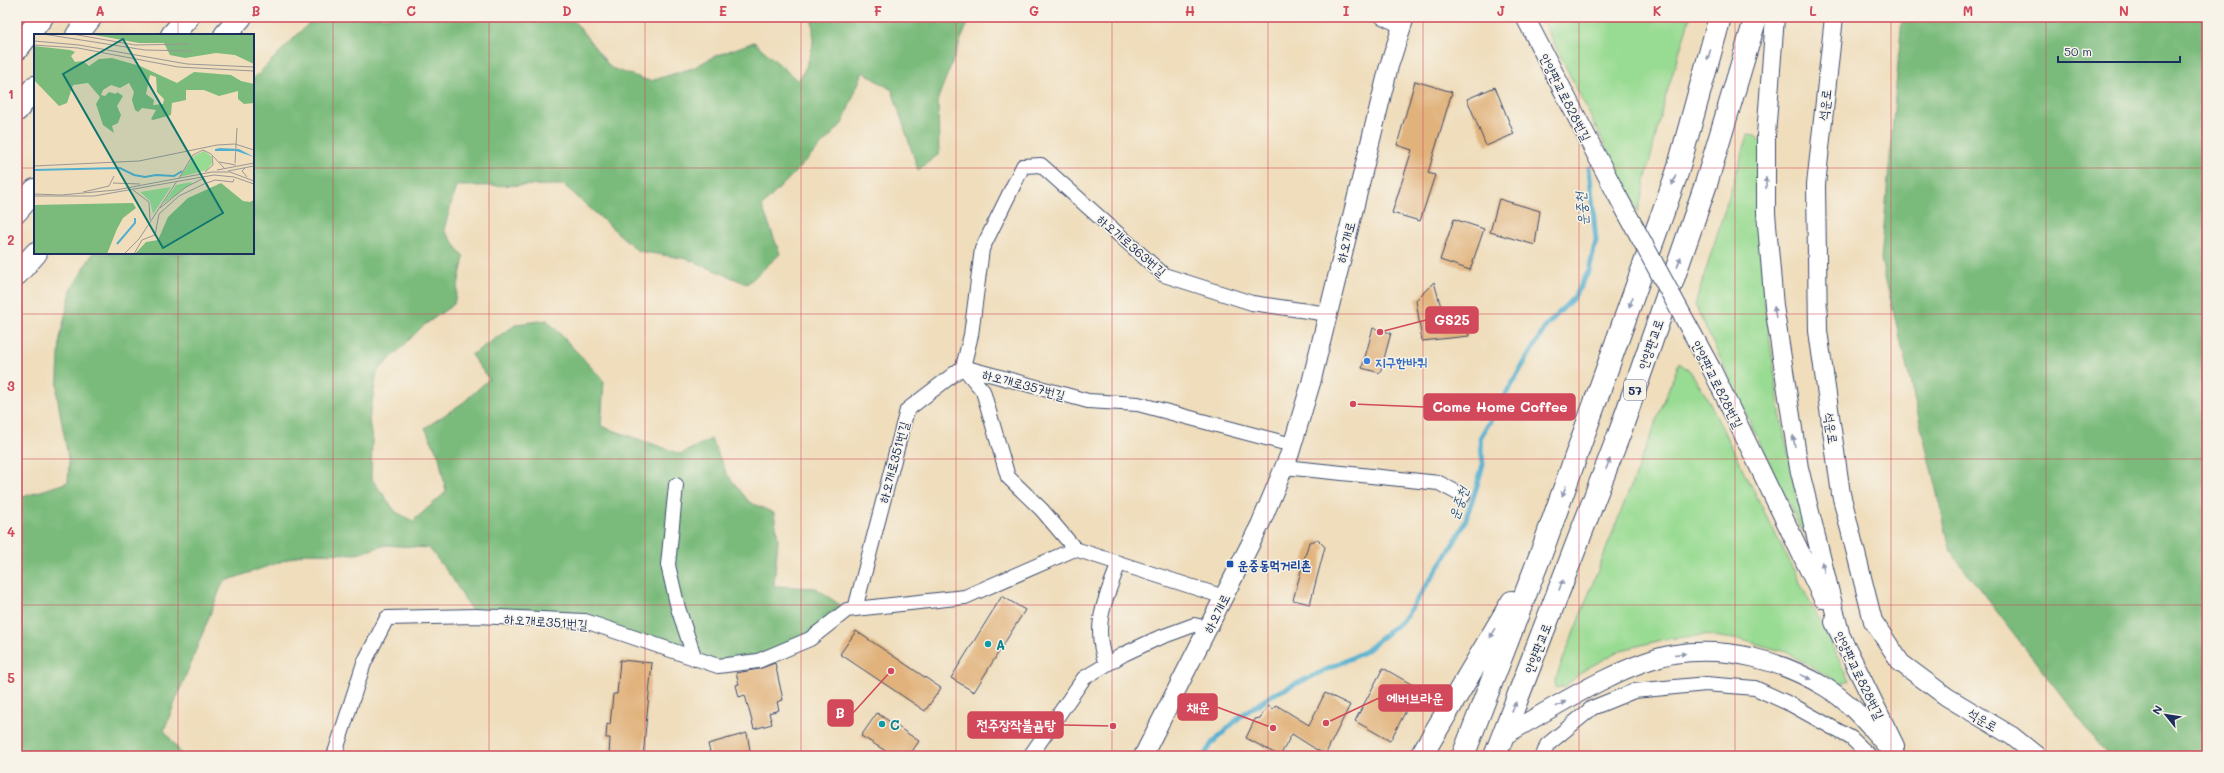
<svg xmlns="http://www.w3.org/2000/svg" width="2224" height="773" font-family="Mali,'Poor Story',sans-serif">
<style>
.green{fill:#98db92;stroke:#5a8578}
.forest{fill:#7abb7c;stroke:#4a756d}
.lines{fill:none;stroke-linecap:round;stroke-linejoin:round}
.stream{stroke:#52afd0;stroke-width:5}
.building{fill:#e1b27b}
.minor-casing{stroke:#3b496c;stroke-width:16}
.tertiary-casing{stroke:#3b496c;stroke-width:20}
.primary-casing{stroke:#3b496c;stroke-width:24}
.motorway-casing{stroke:#3b496c;stroke-width:24}
.minor{stroke:#fff;stroke-width:14}
.tertiary{stroke:#fff;stroke-width:18}
.primary{stroke:#fff;stroke-width:22}
.motorway{stroke:#fff;stroke-width:22}
.tertiary-bridge-casing{stroke:#3b496c;stroke-width:20;stroke-linecap:butt}
.tertiary-bridge{stroke:#fff;stroke-width:18}
.oneway{fill:#8d97ae}
.grid{fill:none;stroke:#d1495b;stroke-width:1;stroke-opacity:0.55}
.shop-dot{fill:#3f7fe0;stroke:#f7f3e8;stroke-width:1.5}
.transit-dot{fill:#1a4fb4;stroke:#f7f3e8;stroke-width:1.5}
.culture-dot{fill:#0f9aa8;stroke:#f7f3e8;stroke-width:1.5}
.labels{text-anchor:middle;dominant-baseline:central;stroke-width:3;stroke-linejoin:round;paint-order:stroke}
.shield{fill:#f7f3e8;stroke:#5d6a87;stroke-width:1}
.shield-label{font-size:12px;font-weight:bold;fill:#1b2f5e}
.street-label{font-size:13px;fill:#1b2f5e;stroke:#f7f3e8}
.shop-label{font-size:13px;font-weight:bold;fill:#366cbe;stroke:#f7f3e8;text-anchor:start}
.transit-label{font-size:13px;font-weight:bold;fill:#164399;stroke:#f7f3e8;text-anchor:start}
.culture-label{font-size:13px;font-weight:bold;fill:#0d838f;stroke:#f7f3e8;text-anchor:start}
.water-label{font-size:14px;font-style:italic;fill:#2c5580;stroke:#f7f3e8}
.inset-river{fill:none;stroke:#52afd0;stroke-width:2}
.inset-road{fill:none;stroke:#9a9796;stroke-width:1}
.view{fill:#0f766e;fill-opacity:0.15;stroke:#0f766e;stroke-width:2}
.inset-edge{fill:none;stroke:#1b2f5e;stroke-width:2}
.leader{fill:none;stroke:#d1495b;stroke-width:1.5}
.callout-dot{fill:#d1495b;stroke:#f7f3e8;stroke-width:1.5}
.callout{fill:#d1495b;stroke:#d1495b;stroke-width:1.5}
.callout-label{font-size:14px;text-anchor:middle;font-weight:bold;fill:#fff}
.neatline{fill:none;stroke:#d1495b;stroke-width:1.5}
.grid-label{font-size:13px;text-anchor:middle;font-weight:bold;fill:#d1495b}
</style>
<rect width="100%" height="100%" fill="#f7f3e8"/>
<filter id="ink" filterUnits="userSpaceOnUse"><feTurbulence type="fractalNoise" baseFrequency=".025" numOctaves="2"/><feDisplacementMap in="SourceGraphic" scale="8" xChannelSelector="R" yChannelSelector="G"/><feConvolveMatrix kernelMatrix="1 2 1 2 8 2 1 2 1" color-interpolation-filters="sRGB"/></filter>
<filter id="wash" filterUnits="userSpaceOnUse"><feTurbulence type="fractalNoise" baseFrequency=".012" numOctaves="4" result="noise"/><feDisplacementMap in="SourceGraphic" scale="16" xChannelSelector="R" yChannelSelector="G"/><feGaussianBlur stdDeviation="0.9" result="paint"/><feColorMatrix in="noise" values="0 0 0 0 0 0 0 0 0 0 0 0 0 0 0 0 0 1.4 0 .05"/><feComposite in="paint" operator="in"/></filter>
<g filter="url(#wash)">
<rect width="100%" height="100%" fill="#efddbb"/>
<path class="green" d="M1541,17H1690L1663,105L1638,212Z
M1748,135L1755,136L1762,142L1757,210L1765,304L1780,413L1796,492L1806,527L1801,530L1695,305Z
M1679,363L1690,371L1705,394L1849,680L1841,684L1786,652L1742,640L1704,635L1666,639L1621,650L1586,669L1565,686L1556,688L1555,680Z"/>
<path class="forest" d="M315,17H571L611,68L650,81L693,68L713,57L754,42L798,81C810,63 816,43 812,21L814,17H970L938,98L939,154L918,170L892,90L863,72L842,124L762,206L780,254L747,284L688,259L638,251L564,185L456,186L444,230L464,257L454,304L423,326L377,372L369,420L372,441L371,478L396,512L413,521L446,492L439,456L425,428L464,402L489,379L471,355L517,324L547,320L604,381L601,426L681,454L711,439L727,474L749,502L774,513L778,539L774,586L816,588L847,610L810,639L718,666L585,621L475,616L452,578L429,548L386,545L357,554L305,553L223,582L164,730L183,756H17V499L68,482L69,463L57,395L60,338L71,290L93,253H253V79Z
M1902,17H2207V756H2108L1951,552L1881,260Z"/>
<g class="lines">
<path class="stream" d="M1204,756L1212,743L1242,715L1272,695L1364,652L1404,619L1444,559L1463,527L1476,489L1483,464L1480,438L1546,326L1574,297L1589,271L1596,240L1589,168"/>
</g>
<g id="blocks">
<path class="building" d="M1415,81L1452,92L1428,173L1435,175L1420,221L1392,213L1412,150L1397,145Z
M1495,87L1514,134L1486,146L1467,99Z
M1499,199L1540,211L1535,245L1490,232Z
M1454,219L1484,229L1470,270L1440,260Z
M1434,282L1443,314L1464,311L1469,336L1422,341L1416,300Z
M1373,328L1391,333L1380,373L1362,368Z
M1318,540L1325,547L1310,604L1293,600L1309,542Z
M1002,596L1025,610L974,692L951,678Z
M856,631L941,688L925,711L840,654Z
M620,660L652,663L643,756H609L610,738H606L607,724L610,725L613,694H617Z
M775,663L783,700L777,702L779,710L769,713L772,724L754,729L745,695L739,697L736,685L739,684L736,673L759,669Z
M1383,668L1418,688L1390,741L1355,721Z
M1325,693L1350,705L1325,755L1292,734L1280,756L1246,738L1255,719L1260,718L1268,706L1273,709L1276,705L1309,725Z
M877,713L919,741L909,756H894L861,736Z
M747,733L751,756H711L708,744Z"/>
</g>
</g>
<g filter="url(#ink)">
<use href="#blocks" fill-opacity="0" stroke="#3b496c" stroke-width="1"/>
<g class="lines">
<defs>
<path id="minor" d="M1382,17L1402,26
M963,367L907,410L855,609L965,597L1075,549L1224,597
M963,367L971,335L982,249L1023,166L1041,165L1164,275L1252,303L1328,314
M963,367L1088,401L1138,404L1292,445
M963,367L983,391L1008,477L1042,510L1075,549
M1284,467L1439,483L1463,496
M676,485L668,565L678,608L695,659
M1106,664C1092,625 1105,600 1119,563
M334,756L364,663L387,618L475,616L585,621L718,666L758,661L810,639L847,610L855,609
M1030,756L1084,678L1124,654L1156,639L1194,625L1209,628
M1543,756L1547,745L1592,708L1634,691L1706,684L1755,688L1792,705L1851,738L1870,756"/>
<path id="tertiary" d="M1525,17L1617,195
M1775,17L1766,135V213L1774,306L1799,468L1840,633
M1834,17L1816,185L1818,331L1841,494L1873,621L1901,663L1947,697L2012,736L2037,756
M1711,368L1823,599
M1834,622L1895,746
M1503,736C1550,710 1622,663 1674,654C1727,646 1780,660 1825,687C1854,704 1873,732 1896,756
M1143,756L1260,525L1290,453L1311,383L1389,66L1405,17"/>
<path id="primary" d="M1421,756L1512,602
M1463,756L1542,551L1677,173L1720,17
M1495,756L1620,432L1706,184L1756,17"/>
<path id="motorway" d="M77,35L91,17
M172,35L188,17
M225,35L241,17
M17,49L42,17
M17,110L35,87
M17,211L35,190
M17,274L36,253"/>
</defs>
<use href="#minor" class="minor-casing"/>
<use href="#tertiary" class="tertiary-casing"/>
<use href="#primary" class="primary-casing"/>
<use href="#motorway" class="motorway-casing"/>
<use href="#minor" class="minor"/>
<use href="#tertiary" class="tertiary"/>
<use href="#primary" class="primary"/>
<use href="#motorway" class="motorway"/>
<defs>
<path id="tertiary-bridge" d="M1617,195L1711,368"/>
</defs>
<use href="#tertiary-bridge" class="tertiary-bridge-casing"/>
<use href="#tertiary-bridge" class="tertiary-bridge"/>
</g>
<defs><path id="oneway-solid" d="M-6-.8H1V-3.2L6.5 0L1 3.2V.8H-6Z"/></defs>
<g class="oneway">
<use href="#oneway-solid" transform="translate(1709 55) rotate(105)"/>
<use href="#oneway-solid" transform="translate(1674 180) rotate(110)"/>
<use href="#oneway-solid" transform="translate(1766 183) rotate(-90)"/>
<use href="#oneway-solid" transform="translate(1679 262) rotate(-71)"/>
<use href="#oneway-solid" transform="translate(1631 302) rotate(110)"/>
<use href="#oneway-solid" transform="translate(1775 312) rotate(-99)"/>
<use href="#oneway-solid" transform="translate(1794 441) rotate(-99)"/>
<use href="#oneway-solid" transform="translate(1608 464) rotate(-69)"/>
<use href="#oneway-solid" transform="translate(1564 491) rotate(110)"/>
<use href="#oneway-solid" transform="translate(1823 567) rotate(-104)"/>
<use href="#oneway-solid" transform="translate(1561 585) rotate(-69)"/>
<use href="#oneway-solid" transform="translate(1493 633) rotate(121)"/>
<use href="#oneway-solid" transform="translate(1680 654) rotate(-5)"/>
<use href="#oneway-solid" transform="translate(1806 677) rotate(26)"/>
<use href="#oneway-solid" transform="translate(1561 704) rotate(-29)"/>
<use href="#oneway-solid" transform="translate(1514 707) rotate(-69)"/>
</g>
</g>
<path class="grid" d="M178,17V35M333,17V756M489,17V756M645,17V756M801,17V756M956,17V756M1112,17V756M1268,17V756M1423,17V756M1579,17V756M1735,17V756M1891,17V756M2046,17V756M17,168H35M253,168H2207M178,253V756M17,314H2207M17,459H2207M17,605H2207"/>
<circle class="shop-dot" cx="1367" cy="361" r="4"/>
<rect class="transit-dot" x="1226" y="560" width="8" height="8" rx="2"/>
<g class="culture-dot">
<circle cx="988" cy="644" r="4"/>
<circle cx="882" cy="724" r="4"/>
</g>
<g class="labels">
<rect class="shield" x="1624" y="380" width="22" height="20" rx="3"/>
<g class="shield-label">
<text x="1635" y="390">57</text>
</g>
<g class="street-label">
<text transform="translate(1566 97) rotate(63)">안양판교로828번길</text>
<text transform="translate(1824 105) rotate(-84)">석운로</text>
<text transform="translate(1345 242) rotate(-76)">하오개로</text>
<text transform="translate(1132 245) rotate(41)">하오개로363번길</text>
<text transform="translate(1650 344) rotate(-71)">안양판교로</text>
<text transform="translate(1024 384) rotate(15)">하오개로357번길</text>
<text transform="translate(1718 384) rotate(63)">안양판교로828번길</text>
<text transform="translate(1832 428) rotate(82)">석운로</text>
<text transform="translate(893 462) rotate(-75)">하오개로351번길</text>
<text transform="translate(1216 613) rotate(-63)">하오개로</text>
<text transform="translate(546 621) rotate(4)">하오개로351번길</text>
<text transform="translate(1537 648) rotate(-69)">안양판교로</text>
<text transform="translate(1860 675) rotate(64)">안양판교로828번길</text>
<text transform="translate(1983 719) rotate(31)">석운로</text>
</g>
<g class="shop-label">
<text x="1375" y="361">지구한바퀴</text>
</g>
<g class="transit-label">
<text x="1238" y="564">운중동먹거리촌</text>
</g>
<g class="culture-label">
<text x="996" y="644">A</text>
<text x="890" y="724">C</text>
</g>
<g class="water-label">
<text transform="translate(1581 209) rotate(-95)">운중천</text>
<text transform="translate(1458 503) rotate(-70)">운중천</text>
</g>
</g>
<g transform="translate(34 34)">
<rect width="220" height="220" fill="#efddbb"/>
<path d="M170,117L177,122L178,129L173,136L146,143L160,122ZM157,148L158,149L129,170L142,151ZM137,153L119,180L116,167L106,158Z" fill="#98db92"/>
<path d="M55,0H220V30L201,21L182,19L151,24L136,21L130,9H105ZM0,12L36,16L41,18L37,22L41,28L49,27L55,32L65,25L78,24L106,32L143,49L160,38L197,41L207,47L220,50V69L210,70L204,65V57L185,62L170,56H152V66L138,69L137,81L119,86L117,85L122,76L108,74L104,78L101,76L98,66L100,58L95,49L86,54L77,51L69,56L67,61L71,62L75,58L82,60L83,58L89,62L83,72L87,81L84,89L78,92L80,99L69,91L62,70L66,63L54,49L39,51L33,69L25,72L0,46ZM116,41L122,43L123,58L130,65L129,70L119,71L120,66L112,60ZM187,149L209,167L216,168L220,166V220H101L112,208L124,206L134,183L154,164ZM99,169L102,174L89,184L83,195L73,220H0V171Z" fill="#7abb7c" fill-rule="evenodd"/>
<path d="M186,114L205,115L220,123L202,117H181V115Z" fill="#52afd0"/>
<path class="inset-river" d="M0,136L86,134L100,141L111,143L122,141L140,142L148,137M83,210L101,189V184"/>
<path class="inset-road" d="M9,0L111,16L158,17M38,0L101,11L156,10M0,7L45,11L153,30L220,33M0,11L44,14L144,33L220,37M185,128L202,131M201,129L203,94M0,132L105,127L183,111L201,110L220,116M211,134L208,137L213,143M183,136L220,129M194,137L220,132M171,138L179,131L178,122M145,144L159,121L169,116L177,120L191,135M79,149L106,150M99,156L115,168L116,186M49,158L75,152L80,142M0,160L27,161L82,156L178,138H196L220,147M0,162H60L180,141L200,143L220,150M126,174L152,153L170,144M90,220L105,205L143,147M100,220L108,206L121,201L125,180L145,162L170,150L181,146L199,148L200,145"/>
<path class="view" d="M89,5L189,179L129,214L29,40Z"/>
<rect width="220" height="220" class="inset-edge"/>
</g>
<path class="leader" d="M1380 332L1426 320M1353 404L1424 407M1326 723L1379 698M1273 728L1217 707M891 671L853 713M1113 726L1063 725"/>
<g class="callout-dot">
<circle cx="1380" cy="332" r="4"/>
<circle cx="1353" cy="404" r="4"/>
<circle cx="1326" cy="723" r="4"/>
<circle cx="1273" cy="728" r="4"/>
<circle cx="891" cy="671" r="4"/>
<circle cx="1113" cy="726" r="4"/>
</g>
<g class="callout">
<rect x="1426" y="307" width="52" height="26" rx="4"/>
<rect x="1424" y="394" width="151" height="26" rx="4"/>
<rect x="1379" y="685" width="73" height="26" rx="4"/>
<rect x="1178" y="694" width="39" height="26" rx="4"/>
<rect x="828" y="700" width="25" height="26" rx="4"/>
<rect x="968" y="712" width="95" height="26" rx="4"/>
</g>
<g class="callout-label">
<text x="1452" y="325">GS25</text>
<text x="1500" y="412">Come Home Coffee</text>
<text x="1415" y="703">에버브라운</text>
<text x="1198" y="712">채운</text>
<text x="840" y="718">B</text>
<text x="1016" y="730">전주장작불곰탕</text>
</g>
<rect width="2224" height="773" fill="none" stroke="#f7f3e8" stroke-width="44"/>
<g transform="translate(2166 715) rotate(300)" stroke="#f7f3e8" stroke-width="3" paint-order="stroke">
<path d="M0-3L7 15L0 10L-7 15Z" fill="#1b2f5e"/>
<text y="-6" font-size="11" font-weight="bold" text-anchor="middle" fill="#1b2f5e">N</text>
</g>
<path d="M2058 56v6h122v-6" fill="none" stroke="#1b2f5e" stroke-width="2"/>
<text x="2064" y="56" font-size="12" fill="#1b2f5e" stroke="#f7f3e8" stroke-width="3" paint-order="stroke">50 m</text>
<rect x="22" y="22" width="2180" height="729" class="neatline"/>
<g class="grid-label">
<text x="100" y="16">A</text>
<text x="256" y="16">B</text>
<text x="411" y="16">C</text>
<text x="567" y="16">D</text>
<text x="723" y="16">E</text>
<text x="878" y="16">F</text>
<text x="1034" y="16">G</text>
<text x="1190" y="16">H</text>
<text x="1346" y="16">I</text>
<text x="1501" y="16">J</text>
<text x="1657" y="16">K</text>
<text x="1813" y="16">L</text>
<text x="1968" y="16">M</text>
<text x="2124" y="16">N</text>
<text x="11" y="99">1</text>
<text x="11" y="245">2</text>
<text x="11" y="391">3</text>
<text x="11" y="537">4</text>
<text x="11" y="683">5</text>
</g>
</svg>
